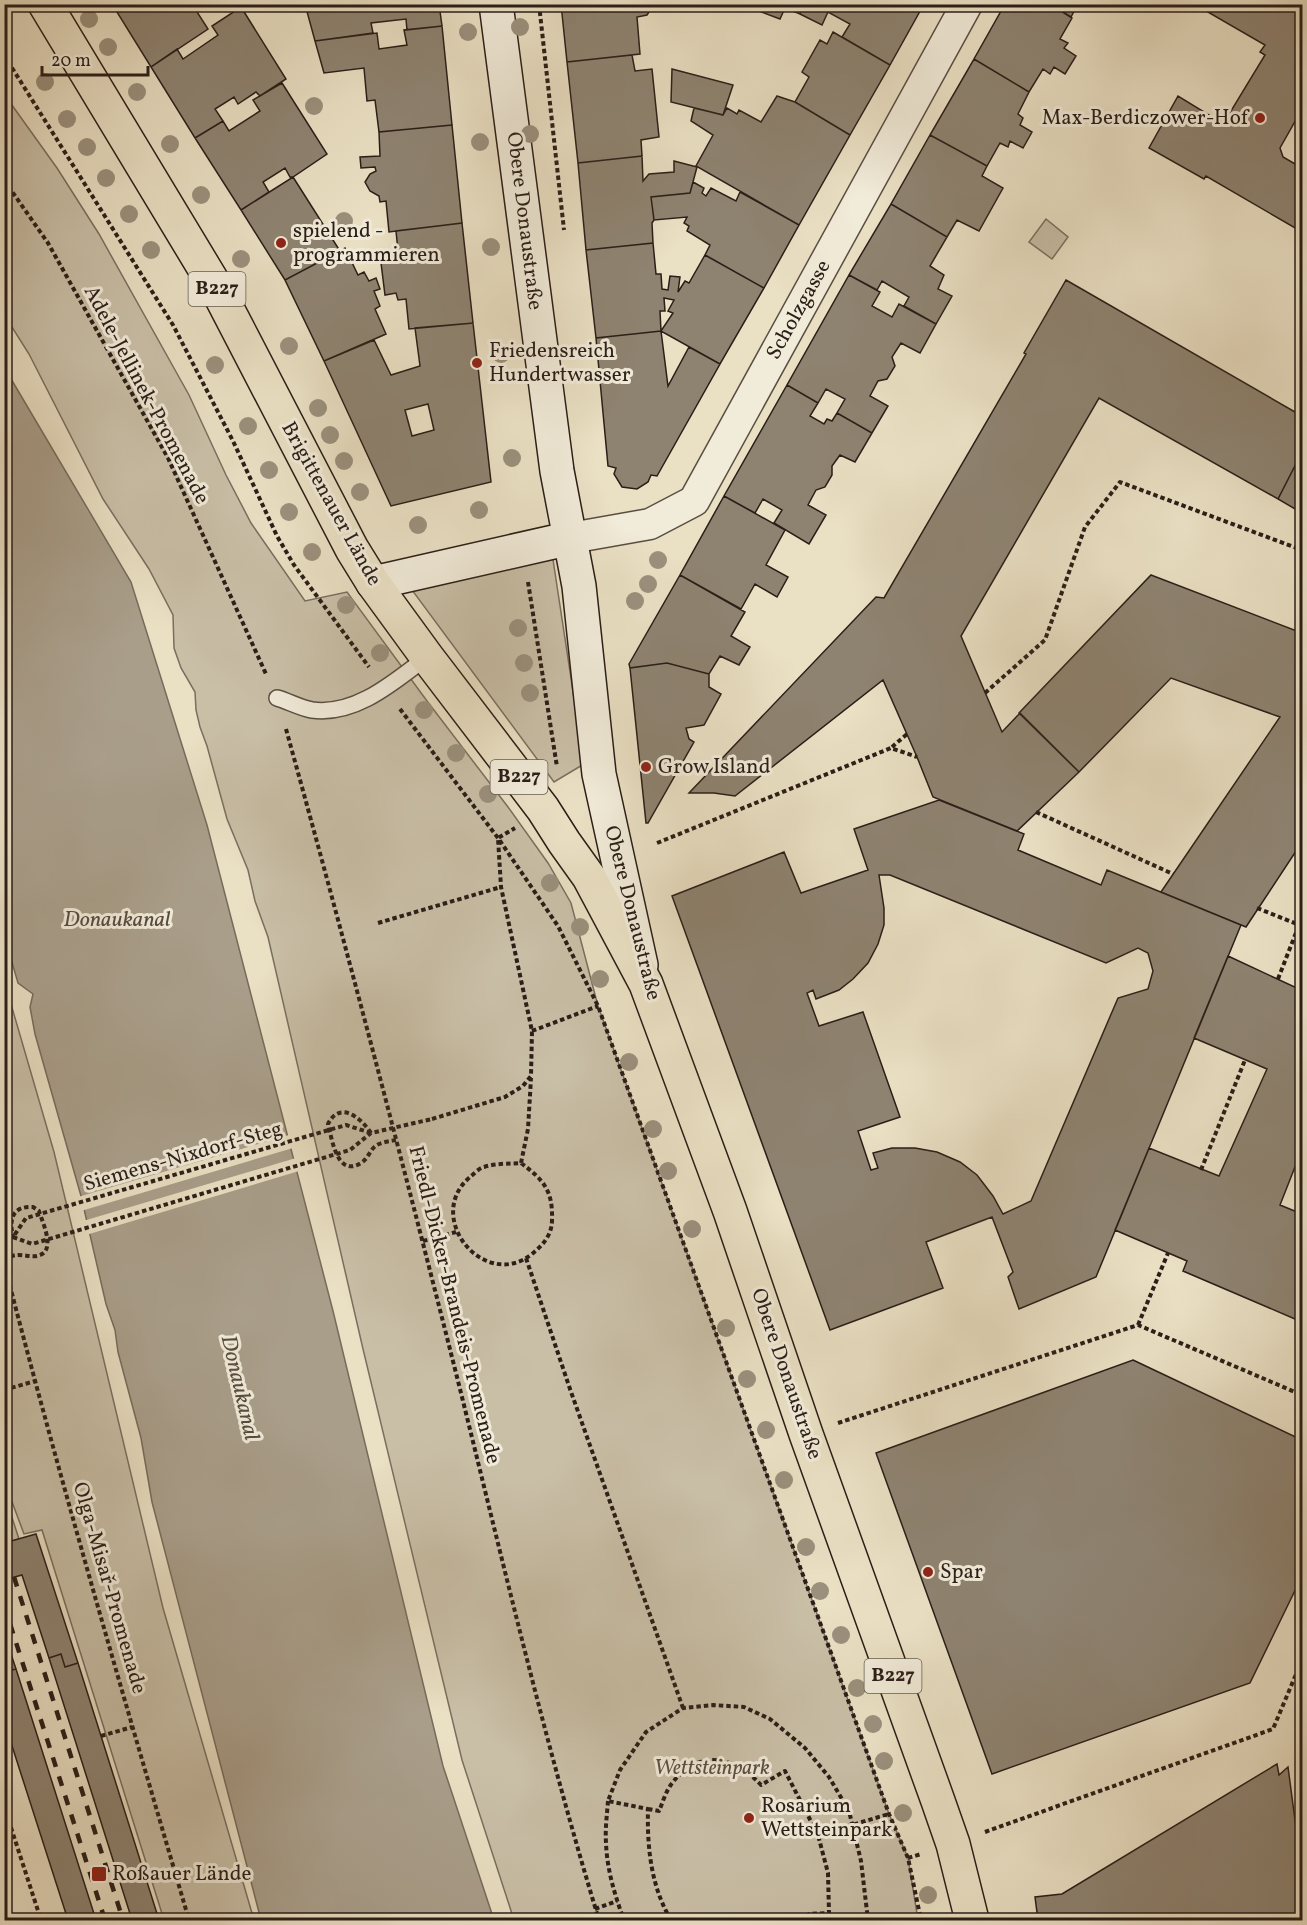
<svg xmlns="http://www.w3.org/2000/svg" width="1307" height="1925" font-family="Vollkorn,serif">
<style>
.green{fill:#c9bfa7;stroke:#7a6e60;stroke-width:1.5}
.water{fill:#a99e8a;stroke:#766b5c;stroke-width:1.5}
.pier{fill:#eae0c4}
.building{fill:#8e8371;stroke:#2a1e18;stroke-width:1.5;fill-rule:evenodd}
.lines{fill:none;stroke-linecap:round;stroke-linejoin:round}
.lane-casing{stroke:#5a4e43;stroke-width:18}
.street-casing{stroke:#5a4e43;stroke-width:33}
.secondary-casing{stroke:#2a1e18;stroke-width:36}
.primary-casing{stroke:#2a1e18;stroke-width:36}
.path{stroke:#2a1e18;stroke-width:4;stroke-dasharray:4.5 3;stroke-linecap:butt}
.lane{stroke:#f1ebd9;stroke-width:15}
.street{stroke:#f1ebd9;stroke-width:30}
.secondary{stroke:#f1ebd9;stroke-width:33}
.primary{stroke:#eae0c4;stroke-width:33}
.rail{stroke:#2a1e18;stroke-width:4.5;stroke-dasharray:10 10;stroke-linecap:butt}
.path-bridge{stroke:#2a1e18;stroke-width:4;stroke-dasharray:4.5 3;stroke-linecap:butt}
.tree{fill:#9b907d}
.poi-dot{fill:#8f2418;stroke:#f1ebd9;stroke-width:2}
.labels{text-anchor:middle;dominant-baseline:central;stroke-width:6;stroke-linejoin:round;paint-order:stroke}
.shield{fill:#f1ebd9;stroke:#665c52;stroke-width:1.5}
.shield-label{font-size:20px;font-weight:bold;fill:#2a1e18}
.poi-label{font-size:21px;fill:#2a1e18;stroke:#f1ebd9;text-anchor:start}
.street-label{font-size:21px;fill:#2a1e18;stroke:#f1ebd9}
.park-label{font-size:21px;font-style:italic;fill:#5a4e43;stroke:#f1ebd9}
.water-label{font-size:22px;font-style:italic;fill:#564b40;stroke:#f1ebd9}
</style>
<rect width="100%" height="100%" fill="#eae0c4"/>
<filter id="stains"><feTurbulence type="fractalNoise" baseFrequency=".00333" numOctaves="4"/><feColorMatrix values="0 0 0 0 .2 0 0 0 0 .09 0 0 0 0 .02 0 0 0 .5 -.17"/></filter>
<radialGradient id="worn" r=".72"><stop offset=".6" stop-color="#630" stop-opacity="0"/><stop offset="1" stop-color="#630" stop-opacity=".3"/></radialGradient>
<path class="green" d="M4,94L57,168L99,234L189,395L226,475L251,523L305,601L347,592L427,701L508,807L548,863L571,903L598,1006L889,1814L908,1858L918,1920H514L462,1760L363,1349L268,937L255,901L248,870L227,819L207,746L200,727L196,710L195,692L181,668L174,648L173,615L149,569L103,499L29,354L5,316Z
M1046,219L1068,237L1052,259L1029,242Z
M552,553L584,764L554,782L412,590Z
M4,980L54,1152L163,1608L254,1920H164L42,1530L24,1534L5,1483Z
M4,1493L19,1539L5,1543H4Z"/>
<path class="water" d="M4,367L131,582L207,825L333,1311L443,1766L494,1920H261L152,1502L141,1438L118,1352L115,1330L106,1304L81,1196L35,1034L30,1007L33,994L18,983L5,938Z"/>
<path class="pier" d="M289,1135L293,1148L81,1211L78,1197Z
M296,1158L299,1171L86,1235L83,1221Z"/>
<path class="building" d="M112,4H192L208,29L151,67Z
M339,4H439L442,26L407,30L406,19L371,23L373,33L315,41L306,8Z
M561,4H654L647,15L637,17L640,54L567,62Z
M749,4H802L800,14L785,8L780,19L748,7Z
M802,4H924L890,65L842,37L850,24L828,12L822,25L800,14Z
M1005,4H1050L1072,18L1060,39L1068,43L1064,48L1076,56L1065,74L1054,67L1050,74L1043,69L1029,92L974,59Z
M1050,4H1078L1071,17Z
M1194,4H1302V109L1280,148L1283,157L1302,168V232L1206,176L1204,179L1149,148L1178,96L1217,120L1228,116L1265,55L1260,52L1265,45Z
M241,7L286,79L260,96L256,92L238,104L234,97L215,109L223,121L195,138L151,67L177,49L183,59L218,35L212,26Z
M442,26L452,125L379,132L375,100L367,101L364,68L324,73L315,41L377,33L379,49L407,45L404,30Z
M833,32L890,65L850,135L795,102L809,77L802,72L820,40L827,44Z
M632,55L635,71L652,69L659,137L641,140L642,156L578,163L567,62Z
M974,59L1029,92L1018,114L1023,118L1020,125L1032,132L1023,148L1010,141L1008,147L1000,143L987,166L930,135Z
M672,69L733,85L723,115L671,102Z
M282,83L327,154L293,177H290L285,168L263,182L269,192L241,210L195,138L223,121L229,131L260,111L253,100Z
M777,96L795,102L850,135L799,225L696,166L713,135L691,121L694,108L723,115L727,108L737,114L739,110L761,122Z
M452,125L462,223L389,232L386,201L380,202L379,196L370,191L365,182L370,174L376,171L375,167L361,168L360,157L380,156L379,132Z
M930,135L987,166L982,176L1003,188L979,231L957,220L947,237L891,204Z
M642,156L643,181L649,174L674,172V161L697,167L690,193L651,197L654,220L652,223L653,243L586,250L578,163Z
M293,177L340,251L285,280L241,210Z
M693,182L704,188L702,193L706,196L711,188L736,201L740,192L799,225L764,288L705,255L710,245L687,231L689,226L684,223L687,217L654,220L651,197L690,193Z
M891,204L947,237L930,266L944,275L938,289L952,296L936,324L904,306L909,297L882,281L877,290L849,275Z
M462,223L473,323L409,329L406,299L398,300L396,293L385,295L381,263L399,261L396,231Z
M653,243L656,274H661L662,289L668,290L670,276L680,277L678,292L685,281L689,283L705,255L764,288L720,364L661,331L596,338L586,250ZM664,298L674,300L668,311L673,313L661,331L660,311H665Z
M345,248L358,275L364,272L369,281L376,278L380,289L374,291L380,306L375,309L386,334L324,361L285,280Z
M849,275L880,292L872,306L892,317L899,304L936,324L920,353L901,343L892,357L895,366L887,379L878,381L870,396L888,406L872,433L837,413L845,399L826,389L818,403L787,385Z
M1066,280L1302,416V452L1278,499L1099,398L961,636L1002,732L1020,713L1079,772L1017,831L933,797L917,757L883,680L735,796L714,793H689L876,597L884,598L1026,354L1024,353Z
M473,323L491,482L391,506L324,361L374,340L391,375L420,366L415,328ZM428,404L434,430L412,436L405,410Z
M661,331L668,386L689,347L720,364L657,476L651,475L648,482L637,489L622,487L614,474L616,468L608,466L596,338Z
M787,385L818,403L810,416L824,424L827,419L832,421L837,413L872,433L855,462L840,455L832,466V475L825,487L816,490L808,505L826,515L809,544L774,523L782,510L763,499L755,513L724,496Z
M1302,452V513L1278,499Z
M724,496L785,530L766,565L788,577L777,597L755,584L741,609L680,575Z
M680,575L745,612L731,636L750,647L739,665L720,656L709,674L667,663L630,668L629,664Z
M1151,575L1302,633V842L1246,927L1161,892L1280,717L1171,678L1079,772L1019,713Z
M667,663L709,674V687L721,694L704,725L686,728L689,739L694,742L648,823H646L630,668Z
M939,800L1024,834L1018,850L1101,885L1107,870L1241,925L1096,1277L1019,1309L1008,1277L1013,1272L992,1217L926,1242L943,1288L830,1330L672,896L784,852L801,893L868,870L854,829ZM879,875H890L1106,963L1138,948L1148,953L1153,971L1148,989L1118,998L1031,1201L1003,1214L993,1196L977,1175L960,1162L937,1152L915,1148H892L873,1153L878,1168L871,1170L858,1131L900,1117L863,1012L819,1026L807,993L813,990L816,999L839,990L853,979L868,963L878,944L884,925V908Z
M1228,956L1301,990L1302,987V1149L1280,1205L1302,1214V1322L1183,1271L1187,1261L1115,1230L1149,1148L1219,1176L1267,1069L1194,1038Z
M1133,1360L1302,1440V1576L1250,1683L992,1774L876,1453Z
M36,1534L78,1663L65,1667L61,1654L49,1658L22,1575L4,1580V1543Z
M4,1633L16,1669L4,1672Z
M61,1654L65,1667L78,1663L159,1920H132L49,1658Z
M16,1669L24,1694L96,1920H68L4,1721V1686L8,1685L4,1672Z
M1277,1764L1279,1775L1288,1767L1302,1873V1920H1038L1035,1897L1062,1894Z"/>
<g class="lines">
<defs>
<path id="lane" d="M277,698C288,701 300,708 312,710C356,716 395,681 427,657"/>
<path id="street" d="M571,538L650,524L694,501L967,4"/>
<path id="secondary" d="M496,4L557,471L579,586L599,774L641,965
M373,583L571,538"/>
<path id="primary" d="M45,4L217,289L352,549L373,583L427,657L543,809L564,842L589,877L646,984L730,1211L806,1434L938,1801L953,1844L972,1920"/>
</defs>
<use href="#lane" class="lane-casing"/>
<use href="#street" class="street-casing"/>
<use href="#secondary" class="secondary-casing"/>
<use href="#primary" class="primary-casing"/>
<path class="path" d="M539,4L564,230
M4,55L173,325L233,441L277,536L294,565L369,667
M4,180L48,243L168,458L266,674
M528,582L557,767
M985,693L1045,640L1085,527L1120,482L1302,550
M400,709L498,838L558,926L598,1006L889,1814L908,1858L921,1920
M286,729C346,946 403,1163 458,1381C503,1562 545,1743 599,1920
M892,747L907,734
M1036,812L1173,874
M657,843L891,748L917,757
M1257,908L1302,926
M378,923L501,887
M1278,979L1299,925
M532,1031L598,1006
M432,1119L505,1097L523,1086L531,1076L532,1031L501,887L498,838L515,828
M371,1133C361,1118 340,1100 328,1124C332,1139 337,1178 361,1163C369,1158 370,1149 377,1145C382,1142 391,1141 396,1140
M521,1163C544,1180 553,1191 552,1220C552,1235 543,1245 532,1254C484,1292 423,1217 470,1177C474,1174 479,1168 484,1167C496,1163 510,1164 521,1163Z
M521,1163L528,1129L531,1078
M1201,1170L1245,1060
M4,1239L13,1237C9,1219 12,1206 33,1207L39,1211C43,1224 57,1252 37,1256C31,1257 25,1255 18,1255C14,1255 9,1257 4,1258
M423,1241L456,1232
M526,1258L570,1389L683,1708
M4,1263C61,1484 125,1702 189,1920
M1138,1325L1168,1253
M4,1390L35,1381
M838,1423L1138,1325L1302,1395
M101,1736L132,1727
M608,1801C607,1815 605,1829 606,1843C607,1870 615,1896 624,1920
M4,1806L41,1920
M648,1809L659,1811C663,1802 666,1790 673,1782C700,1748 735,1757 761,1785L785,1771L818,1835L828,1873L829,1913L809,1914V1920
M985,1832L1273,1729L1302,1660
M818,1835L889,1814
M908,1858L921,1854
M595,1909L617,1901
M671,1920C651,1887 647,1847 648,1809L608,1801L620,1770L646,1732L683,1708L713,1705L744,1707L770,1719L805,1748L829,1777L849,1811L861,1861L868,1920"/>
<use href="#lane" class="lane"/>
<use href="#street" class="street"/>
<use href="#secondary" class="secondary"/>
<use href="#primary" class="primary"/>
<path class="rail" d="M14,1577L123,1920
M4,1605L105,1920"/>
<path class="path-bridge" d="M371,1133L346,1125L26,1218L13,1237L32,1244L350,1150L371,1133L432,1119"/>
</g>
<g class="tree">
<circle cx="89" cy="19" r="9"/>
<circle cx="520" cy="27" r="9"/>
<circle cx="468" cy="32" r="9"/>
<circle cx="108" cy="47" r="9"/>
<circle cx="45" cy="82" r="9"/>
<circle cx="137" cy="92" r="9"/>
<circle cx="314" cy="106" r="9"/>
<circle cx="67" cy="119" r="9"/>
<circle cx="530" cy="134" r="9"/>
<circle cx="480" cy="142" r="9"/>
<circle cx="170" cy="144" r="9"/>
<circle cx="87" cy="147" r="9"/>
<circle cx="106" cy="178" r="9"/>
<circle cx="201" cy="195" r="9"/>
<circle cx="129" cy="214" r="9"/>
<circle cx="344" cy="221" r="9"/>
<circle cx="491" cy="247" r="9"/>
<circle cx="151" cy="250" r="9"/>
<circle cx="241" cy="259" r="9"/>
<circle cx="289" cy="346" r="9"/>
<circle cx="501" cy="354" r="9"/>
<circle cx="215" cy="365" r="9"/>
<circle cx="318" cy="408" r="9"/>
<circle cx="248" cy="426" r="9"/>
<circle cx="330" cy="435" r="9"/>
<circle cx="512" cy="458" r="9"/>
<circle cx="344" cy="461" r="9"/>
<circle cx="269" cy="470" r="9"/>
<circle cx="360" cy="492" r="9"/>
<circle cx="479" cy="510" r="9"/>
<circle cx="289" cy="512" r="9"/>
<circle cx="418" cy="525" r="9"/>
<circle cx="312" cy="552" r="9"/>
<circle cx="658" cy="560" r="9"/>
<circle cx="648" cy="584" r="9"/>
<circle cx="635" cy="601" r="9"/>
<circle cx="346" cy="605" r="9"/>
<circle cx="518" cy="628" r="9"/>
<circle cx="380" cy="653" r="9"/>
<circle cx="524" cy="663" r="9"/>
<circle cx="530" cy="693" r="9"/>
<circle cx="424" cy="710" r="9"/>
<circle cx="456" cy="753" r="9"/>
<circle cx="488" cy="794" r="9"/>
<circle cx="550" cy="883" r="9"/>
<circle cx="580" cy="927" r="9"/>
<circle cx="600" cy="979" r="9"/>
<circle cx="629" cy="1062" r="9"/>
<circle cx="653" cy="1129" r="9"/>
<circle cx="668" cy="1171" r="9"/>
<circle cx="692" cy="1229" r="9"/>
<circle cx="726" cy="1328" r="9"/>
<circle cx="747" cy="1379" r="9"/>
<circle cx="766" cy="1430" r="9"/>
<circle cx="784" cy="1480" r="9"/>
<circle cx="806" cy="1547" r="9"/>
<circle cx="820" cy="1591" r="9"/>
<circle cx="841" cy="1635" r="9"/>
<circle cx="857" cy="1688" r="9"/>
<circle cx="873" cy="1724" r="9"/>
<circle cx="884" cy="1761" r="9"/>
<circle cx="903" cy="1813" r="9"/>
<circle cx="928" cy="1895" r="9"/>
</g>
<g class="poi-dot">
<circle cx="1260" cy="118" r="6"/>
<circle cx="281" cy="243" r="6"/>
<circle cx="477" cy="363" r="6"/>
<circle cx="646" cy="767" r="6"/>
<circle cx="928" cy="1572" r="6"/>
<circle cx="749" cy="1818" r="6"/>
<rect x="91" y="1866" width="16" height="16" rx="3"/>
</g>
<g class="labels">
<g class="shield">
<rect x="188.5" y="272" width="57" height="34" rx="4.5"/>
<rect x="490.5" y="760" width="57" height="34" rx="4.5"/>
<rect x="864.5" y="1659" width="57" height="34" rx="4.5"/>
</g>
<g class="shield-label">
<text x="217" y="289">B227</text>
<text x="519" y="777">B227</text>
<text x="893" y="1676">B227</text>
</g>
<g class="poi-label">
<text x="1248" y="118" text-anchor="end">Max-Berdiczower-Hof</text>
<text x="293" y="231">spielend -<tspan x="293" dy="24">programmieren</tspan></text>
<text x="489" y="351">Friedensreich<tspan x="489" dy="24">Hundertwasser</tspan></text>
<text x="658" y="767">Grow Island</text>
<text x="940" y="1572">Spar</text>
<text x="761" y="1806">Rosarium<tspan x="761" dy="24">Wettsteinpark</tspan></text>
<text x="112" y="1874">Roßauer Lände</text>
</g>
<g class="street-label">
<text transform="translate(524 221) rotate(83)">Obere Donaustraße</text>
<text transform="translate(799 310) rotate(-61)">Scholzgasse</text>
<text transform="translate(146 395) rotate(62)">Adele-Jellinek-Promenade</text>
<text transform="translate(331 504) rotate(61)">Brigittenauer Lände</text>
<text transform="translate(632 913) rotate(76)">Obere Donaustraße</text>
<text transform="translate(183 1157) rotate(-16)">Siemens-Nixdorf-Steg</text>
<text transform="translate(454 1305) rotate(76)">Friedl-Dicker-Brandeis-Promenade</text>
<text transform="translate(786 1374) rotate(71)">Obere Donaustraße</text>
<text transform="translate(109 1588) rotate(74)">Olga-Misař-Promenade</text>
</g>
<g class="park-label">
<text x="712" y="1768">Wettsteinpark</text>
</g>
<g class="water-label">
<text x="117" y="920">Donaukanal</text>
<text transform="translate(239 1388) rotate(77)">Donaukanal</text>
</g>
</g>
<rect width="1307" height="1925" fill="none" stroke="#eae0c4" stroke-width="24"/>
<rect x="6" y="6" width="1295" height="1913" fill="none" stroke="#2a1e18" stroke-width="3"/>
<rect x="12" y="12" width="1283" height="1901" fill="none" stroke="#2a1e18" stroke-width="1.5"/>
<path d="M42 66v9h106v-9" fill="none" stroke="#2a1e18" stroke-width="3"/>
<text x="51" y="66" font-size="18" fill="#2a1e18" stroke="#f1ebd9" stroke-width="4.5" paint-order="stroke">20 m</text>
<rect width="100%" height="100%" filter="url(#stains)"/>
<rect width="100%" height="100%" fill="url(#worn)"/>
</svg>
